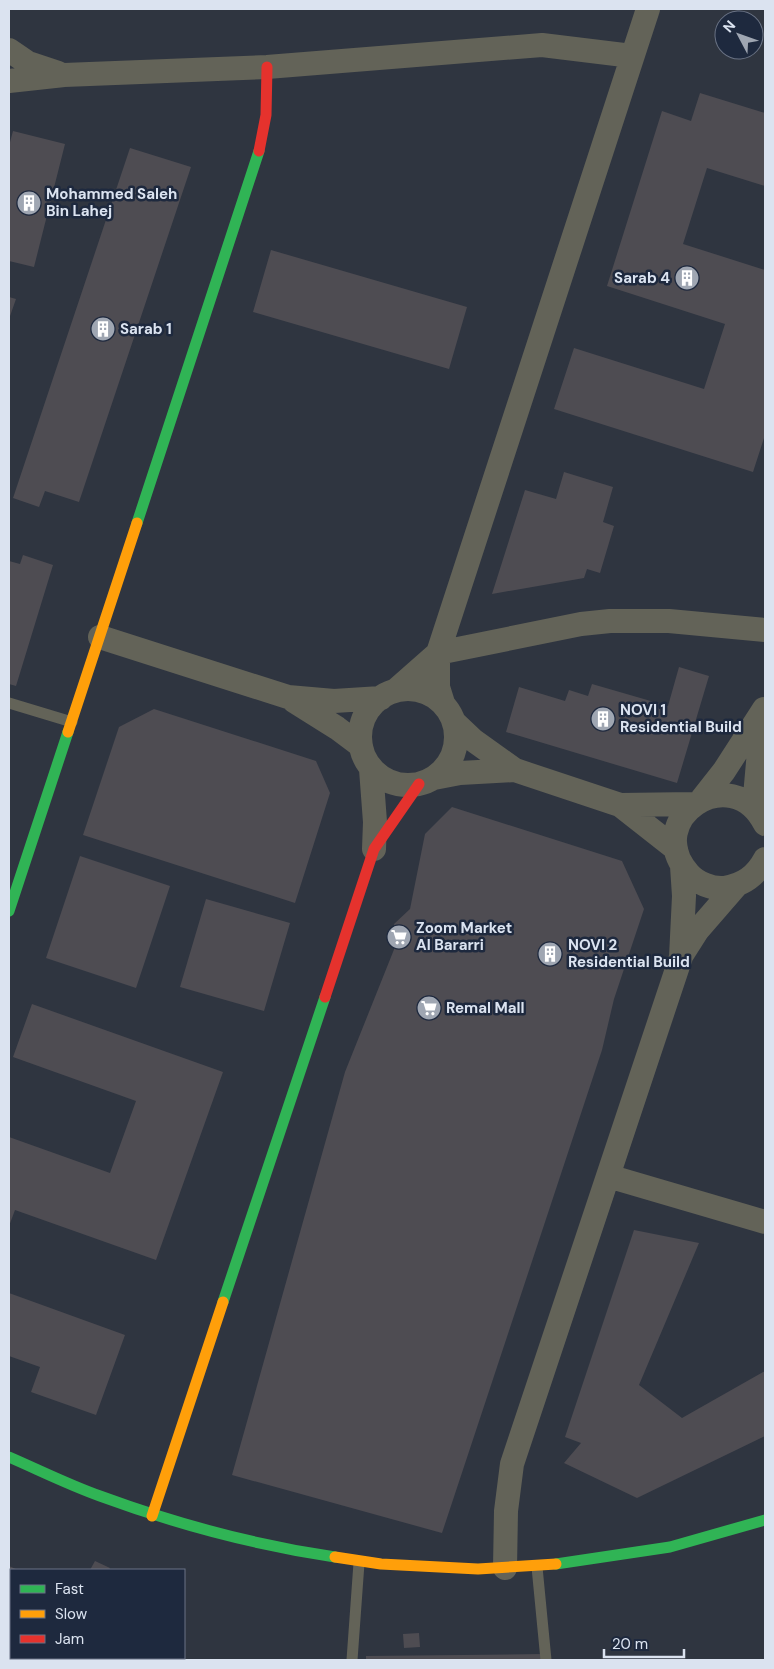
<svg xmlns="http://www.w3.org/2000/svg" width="774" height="1669" font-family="'DM Sans',sans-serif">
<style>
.building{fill:#4e4c52}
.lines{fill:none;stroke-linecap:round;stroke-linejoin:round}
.lane{stroke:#636358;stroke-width:11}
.street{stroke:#636358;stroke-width:24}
.fast{stroke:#30b455;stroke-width:11}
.slow{stroke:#ff9f0a;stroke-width:11}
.jam{stroke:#e5322d;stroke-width:11}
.labels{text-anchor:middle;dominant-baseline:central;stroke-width:5;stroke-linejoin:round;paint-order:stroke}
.poi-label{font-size:15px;font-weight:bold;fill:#dbe3f0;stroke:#1e293e;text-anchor:start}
</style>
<rect width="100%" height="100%" fill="#2f3540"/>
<path class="building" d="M700,93L765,113V186L707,168L683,244L765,270V435L753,472L554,409L574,348L704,389L725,324L607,286L662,111L691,121Z
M13,131L65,144L34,267L9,261V146Z
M130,148L191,167L79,502L45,491L39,507L13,498Z
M271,250L467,307L449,369L253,312Z
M9,297L16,299L9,319Z
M564,472L613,487L603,522L614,526L600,573L587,569L584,578L492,594L525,490L556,499Z
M23,555L53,565L16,686L9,684V561L20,564Z
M679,667L709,676L677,783L506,732L519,687L565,701L569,690L588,696L592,684L668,706Z
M154,709L316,761L330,793L295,903L83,835L119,727Z
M452,807L622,861L644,909L614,999L602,1050L442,1533L232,1475L345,1072L399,937L394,924L410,909L425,834Z
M80,856L170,886L136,988L46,958Z
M206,899L290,923L264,1011L180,987Z
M32,1004L223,1072L156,1260L15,1210L9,1226V1137L110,1173L136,1101L13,1057Z
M634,1230L699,1243L639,1385L682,1418L765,1371V1436L637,1498L564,1463L581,1443L565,1437Z
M9,1293L125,1335L96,1415L31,1392L40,1367L9,1356Z
M95,1561L110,1568L109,1570H90Z
M9,1566L18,1570H11V1658H41L40,1660H9Z
M419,1633L420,1647L404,1648L403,1634Z
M544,1654V1660H366V1656Z"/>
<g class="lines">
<path class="lane" d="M9,703L72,722
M537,1567L546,1660
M352,1660L359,1563"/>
<path class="street" d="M9,50L28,63L58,73
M9,81L64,75L267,67L542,45L632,56
M100,637L288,697L334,701L381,698
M360 737a48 48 0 1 1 96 0a48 48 0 1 1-96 0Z
M396,690L438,653L581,624L610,621H669L765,630
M294,701L337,728L361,746
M443,703L438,687V653L648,9
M454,722L473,740L515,770L620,805L694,804
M371,769L375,822L374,849
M434,778L460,773L515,770
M702,799L724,771L764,709
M620,805L676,849
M754,807L762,718
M765,824C732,758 640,819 689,874C697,883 712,889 724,888C743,885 756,876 765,859
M683,953L697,931L736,886
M608,1176L765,1222
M505,1568L506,1511L512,1464L681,957L684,896L682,866"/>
<path class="fast" d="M137,523L259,151
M9,911L68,732
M223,1302L325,997
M9,1457C39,1470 69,1485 100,1496C176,1524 255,1545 335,1557
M556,1564L670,1547L765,1520"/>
<path class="slow" d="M68,732L137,523
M152,1516L223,1302
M335,1557L381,1564L478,1569L556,1564"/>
<path class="jam" d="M259,151L266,115L267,67
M325,997L374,849L419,784"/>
</g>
<defs>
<symbol id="building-disc" viewBox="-11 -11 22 22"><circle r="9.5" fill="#9fa6b2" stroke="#1e293e"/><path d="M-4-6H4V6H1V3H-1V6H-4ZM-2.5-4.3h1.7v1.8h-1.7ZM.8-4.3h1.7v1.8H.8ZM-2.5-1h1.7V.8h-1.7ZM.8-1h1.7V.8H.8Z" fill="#fff"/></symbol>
<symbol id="supermarket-disc" viewBox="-11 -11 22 22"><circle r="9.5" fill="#9fa6b2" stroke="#1e293e"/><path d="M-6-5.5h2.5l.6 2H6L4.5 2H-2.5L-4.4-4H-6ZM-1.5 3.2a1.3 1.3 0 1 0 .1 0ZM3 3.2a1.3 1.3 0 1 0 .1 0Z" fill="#fff"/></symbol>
</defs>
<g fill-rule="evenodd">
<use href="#building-disc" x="15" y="189" width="28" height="28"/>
<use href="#building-disc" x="673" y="264" width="28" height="28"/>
<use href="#building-disc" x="89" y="315" width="28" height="28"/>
<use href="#building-disc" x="589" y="705" width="28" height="28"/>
<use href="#supermarket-disc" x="385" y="923" width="28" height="28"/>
<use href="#building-disc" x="536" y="940" width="28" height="28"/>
<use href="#supermarket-disc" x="415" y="994" width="28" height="28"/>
</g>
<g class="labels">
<g class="poi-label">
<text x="46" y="194">Mohammed Saleh<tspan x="46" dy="17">Bin Lahej</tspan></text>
<text x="670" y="278" text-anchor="end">Sarab 4</text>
<text x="120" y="329">Sarab 1</text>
<text x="620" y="710">NOVI 1<tspan x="620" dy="17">Residential Build</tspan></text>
<text x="416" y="928">Zoom Market<tspan x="416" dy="17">Al Bararri</tspan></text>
<text x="568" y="945">NOVI 2<tspan x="568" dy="17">Residential Build</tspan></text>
<text x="446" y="1008">Remal Mall</text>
</g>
</g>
<rect width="774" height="1669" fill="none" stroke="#dbe3f0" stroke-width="20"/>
<rect x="10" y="1569" width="175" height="90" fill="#1e293e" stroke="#6a7385"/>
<rect x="20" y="1585" width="25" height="8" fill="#30b455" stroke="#6a7385"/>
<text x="55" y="1594" font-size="15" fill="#dbe3f0">Fast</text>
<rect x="20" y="1610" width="25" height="8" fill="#ff9f0a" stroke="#6a7385"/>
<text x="55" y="1619" font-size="15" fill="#dbe3f0">Slow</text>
<rect x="20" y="1635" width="25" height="8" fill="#e5322d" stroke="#6a7385"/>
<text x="55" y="1644" font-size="15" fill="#dbe3f0">Jam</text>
<g transform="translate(739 35) rotate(311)"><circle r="24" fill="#1e293e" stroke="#6a7385"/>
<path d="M0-4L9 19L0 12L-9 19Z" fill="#9fa6b2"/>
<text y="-8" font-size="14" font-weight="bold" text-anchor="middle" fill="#dbe3f0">N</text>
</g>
<path d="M604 1649v8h80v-8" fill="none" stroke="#dbe3f0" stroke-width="2.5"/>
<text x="612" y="1649" font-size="15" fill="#dbe3f0" stroke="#1e293e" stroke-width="4" paint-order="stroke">20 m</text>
</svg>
